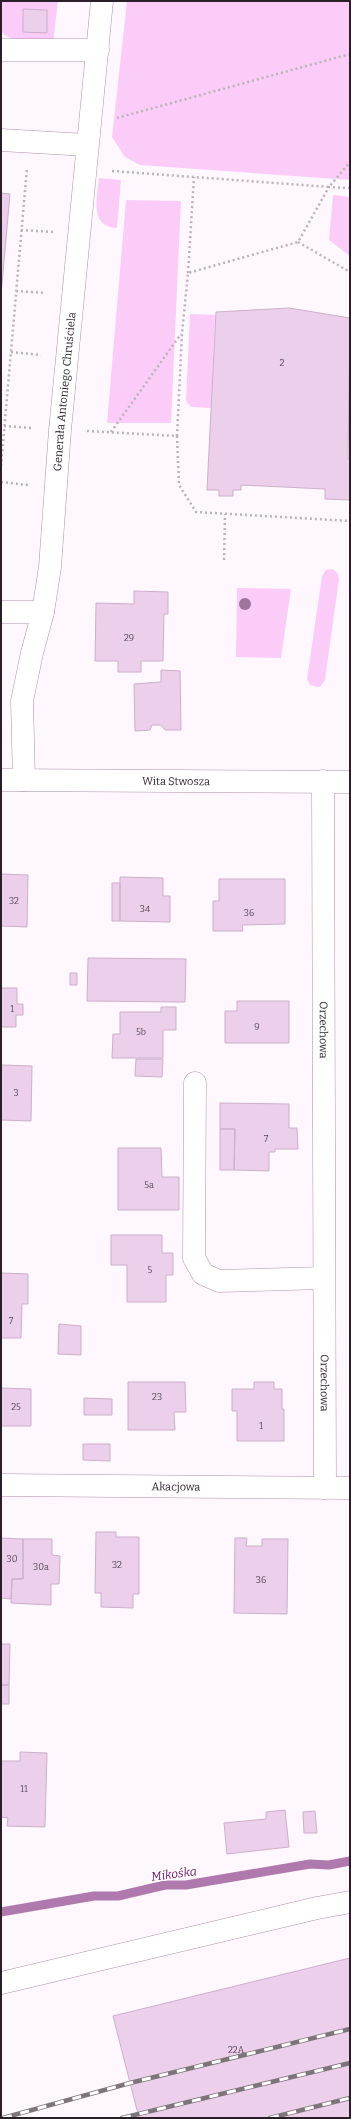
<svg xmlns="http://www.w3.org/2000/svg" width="351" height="2119" font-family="Bitter,serif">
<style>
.green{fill:#fbccf8}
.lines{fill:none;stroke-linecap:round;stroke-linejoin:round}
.stream{stroke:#b079ad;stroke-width:9}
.building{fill:#eccfea;stroke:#ccafca}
.minor-casing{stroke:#ad91ab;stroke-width:23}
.path{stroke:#bab2b9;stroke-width:2.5;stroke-dasharray:2 3;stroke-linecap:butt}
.minor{stroke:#fff;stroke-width:22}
.rail-casing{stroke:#7d747c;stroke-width:4.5}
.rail{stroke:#fff;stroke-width:3;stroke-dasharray:9;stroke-linecap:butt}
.tree{fill:#9d759c}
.labels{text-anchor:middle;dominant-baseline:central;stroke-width:3;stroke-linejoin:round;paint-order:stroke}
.number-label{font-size:9px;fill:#5a4b59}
.street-label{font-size:11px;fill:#2a1f29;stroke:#fff}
.water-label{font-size:12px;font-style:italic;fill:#691169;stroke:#fff}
</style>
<rect width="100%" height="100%" fill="#fef7fd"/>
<path class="green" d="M1,1H58L53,43C35,42 15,44 1,32Z
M127,1H350V180L140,165L125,157L112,137Z
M99,178L121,180L117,228C89,227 97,197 99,178Z
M333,195L350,197V256L329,240Z
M126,200L181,201L171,423H107Z
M190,314L215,315L211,408L191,407L186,401Z
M333,569L338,574L339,579L325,680L321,686L318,687L310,685L307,679L322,576L326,570Z
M237,588L291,589L281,658L236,657Z"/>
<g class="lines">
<path class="stream" d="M1,1912L94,1896H118L165,1885H186L310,1864L329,1865L350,1861"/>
</g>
<path class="building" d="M23,9L47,10V33L23,32Z
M1,193L10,194L1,295Z
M289,308L350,318L348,459H350V500L325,499V489L241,485V490H233V496H219V490H207L216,312Z
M134,591L168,592V614H164L163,661H141V672H118V661H95L96,603L134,604Z
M161,670L180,671L181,730H165L161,725H152L150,730L135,731L134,684L161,682Z
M1,874L28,875L27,927L1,926Z
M120,877L163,878V896H170V922L120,921Z
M219,879H285V924L242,925L243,931H213V901H219Z
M112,883H120V921H112Z
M88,958L186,959L185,1002L87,1001Z
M70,973H77V985H70Z
M1,988H17V1004H23V1015H16V1027H1Z
M237,1001H289V1043H225V1011H237Z
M161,1007H176V1030H163V1058H112L113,1034H120V1012H161Z
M136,1059H163L162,1077L135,1076Z
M1,1065L32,1066L31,1121L1,1120Z
M220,1103L289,1104V1128H297L298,1149H275V1152H269V1171L234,1170L235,1129H220Z
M220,1129H235L234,1170H220Z
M118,1148H161L162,1177H179V1210H118Z
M111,1235H162V1253H173V1275H166V1302H127V1265H111Z
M1,1273L28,1274V1304H22L21,1338H1Z
M59,1324L81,1326V1355L58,1354Z
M128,1382H185L186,1412H174L175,1430H128Z
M254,1382H274V1389H282V1409H284V1441H237V1411H232V1389H254Z
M1,1388L31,1389V1426H1Z
M84,1398L112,1399V1415H84Z
M83,1444H110V1461L83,1460Z
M96,1532H116V1537H139V1594H133V1608L101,1607V1593H95Z
M1,1538L23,1539V1579H12L11,1599L1,1598Z
M235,1538H247L246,1546H262V1539H288L287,1614L234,1613Z
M23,1539H52V1555L60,1556L59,1584H51V1605L11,1603L12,1579H23Z
M1,1644H10L9,1685H1Z
M1,1685H9V1704H1Z
M20,1752L47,1753L45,1827L7,1826L8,1818L1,1817V1761H20Z
M285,1810L289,1847L227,1854L224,1823L266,1819V1812Z
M315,1811L317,1833H304L303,1812Z
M350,1958V2118H139L113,2016Z"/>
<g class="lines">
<defs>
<g id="minor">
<path d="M1,50H98"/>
<path d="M1,140L87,145"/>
<path d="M1,612H43"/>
<path id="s1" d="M1,780L350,782"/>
<path id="s2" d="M24,780L22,701L32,653L43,612L50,567L60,430L102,1"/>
<path id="s3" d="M323,781L325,1488"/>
<path d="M195,1083L194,1258L203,1274L219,1281L324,1278"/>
<path id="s4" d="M1,1485L350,1488"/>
<path d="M1,1983L317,1908L350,1902"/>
</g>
</defs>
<use href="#minor" class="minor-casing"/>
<path class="path" d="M117,118L350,54
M112,171L329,187L350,162
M21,230L53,232
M298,242L350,272
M188,273L194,177
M16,291L46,293
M11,352L41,355
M4,426L32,428
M87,431L177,436L182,333L188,273L298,242L329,187L350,188
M111,432L181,334
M177,436L179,485L196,512L350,521
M1,466L27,168
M1,482L28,485
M224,560L225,514"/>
<use href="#minor" class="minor"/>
<defs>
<path id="rail" d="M3,2118L130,2083L350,2029
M122,2118L350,2063
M270,2118L350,2098"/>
</defs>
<use href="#rail" class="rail-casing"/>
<use href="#rail" class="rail"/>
</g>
<circle class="tree" cx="245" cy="604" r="6"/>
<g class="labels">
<g class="number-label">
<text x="282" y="363">2</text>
<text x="129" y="638">29</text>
<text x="14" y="901">32</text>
<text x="145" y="909">34</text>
<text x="249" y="913">36</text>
<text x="12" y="1009">1</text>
<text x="257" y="1027">9</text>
<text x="141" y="1032">5b</text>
<text x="16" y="1093">3</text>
<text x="266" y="1139">7</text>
<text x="149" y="1185">5a</text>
<text x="150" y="1270">5</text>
<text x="11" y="1321">7</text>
<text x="157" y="1397">23</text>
<text x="16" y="1407">25</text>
<text x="261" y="1426">1</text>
<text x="12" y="1559">30</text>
<text x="117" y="1565">32</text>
<text x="41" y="1567">30a</text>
<text x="261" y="1580">36</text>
<text x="24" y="1789">11</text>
<text x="236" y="2050">22A</text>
</g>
<g class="street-label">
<text stroke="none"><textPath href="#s2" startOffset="392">Generała Antoniego Chruściela</textPath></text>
<text stroke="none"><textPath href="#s1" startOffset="175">Wita Stwosza</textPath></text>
<text stroke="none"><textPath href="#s3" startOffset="249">Orzechowa</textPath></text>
<text stroke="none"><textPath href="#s3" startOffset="602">Orzechowa</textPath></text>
<text stroke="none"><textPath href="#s4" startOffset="175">Akacjowa</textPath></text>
</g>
<g class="water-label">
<text transform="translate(174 1874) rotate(-7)">Mikośka</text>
</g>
</g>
<rect width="351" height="2119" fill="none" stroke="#2a1f29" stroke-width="4"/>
</svg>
